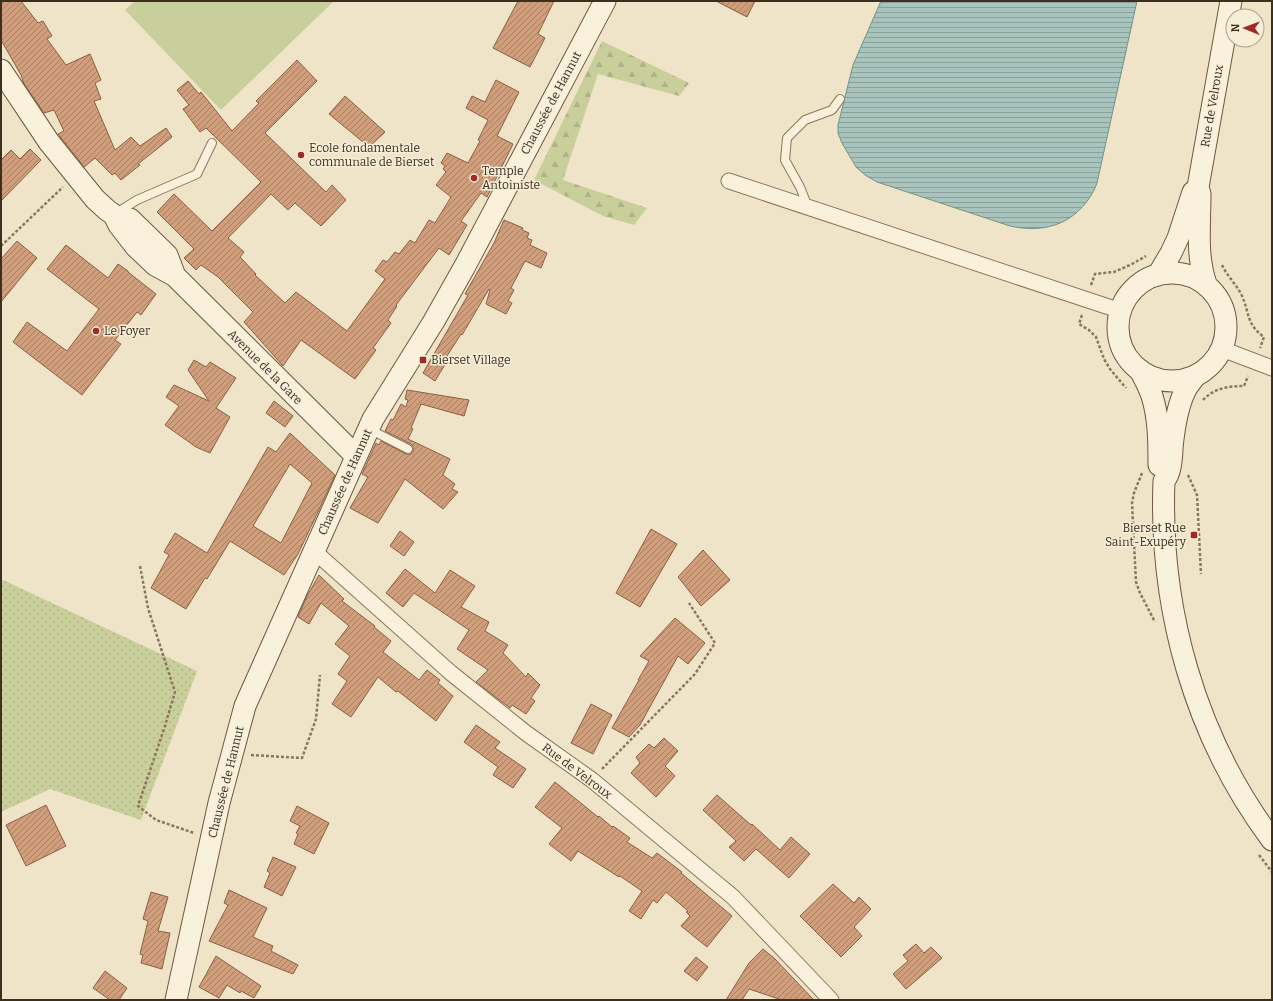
<svg xmlns="http://www.w3.org/2000/svg" width="1273" height="1001" font-family="Bitter,serif">
<style>
.grass{fill:url(#grass-dots)}
.forest{fill:url(#forest-firs)}
.garden{fill:#c9cf9b}
.water{fill:url(#water-rules);stroke:#6f938a}
.building{fill:url(#building-hatch);stroke:#8d5f41;fill-rule:evenodd}
.lines{fill:none;stroke-linecap:round;stroke-linejoin:round}
.lane-casing{stroke:#8d765c;stroke-width:10}
.street-casing{stroke:#8d765c;stroke-width:17}
.secondary-casing{stroke:#6f573f;stroke-width:23}
.path{stroke:#8d765c;stroke-width:2.5;stroke-dasharray:3 2;stroke-linecap:butt}
.lane{stroke:#faf1dc;stroke-width:8}
.street{stroke:#faf1dc;stroke-width:15}
.secondary{stroke:#faf1dc;stroke-width:21}
.poi-dot{fill:#9e2a2b;stroke:#f7eed8;stroke-width:1.5}
.labels{text-anchor:middle;dominant-baseline:central;stroke-width:3;stroke-linejoin:round;paint-order:stroke}
.street-label{font-size:12px;fill:#3d2e20;stroke:#f7eed8}
.poi-label{font-size:12px;fill:#3d2e20;stroke:#f7eed8;text-anchor:start}
</style>
<defs>
<pattern id="grass-dots" width="8" height="8" patternUnits="userSpaceOnUse"><rect width="8" height="8" fill="#c9cf9b"/><path d="M2 2h.1M6 6h.1" fill="none" stroke="#aeb285" stroke-width="1.8" stroke-linecap="round"/></pattern>
<pattern id="forest-firs" width="22" height="20" patternUnits="userSpaceOnUse"><rect width="22" height="20" fill="#c9cf9b"/><path d="M5 1l3.5 6h-7zM16 11l3.5 6h-7z" fill="#aeb285"/></pattern>
<pattern id="water-rules" width="6" height="5" patternUnits="userSpaceOnUse"><rect width="6" height="5" fill="#a9c4bc"/><path d="M0 2.5h6" fill="none" stroke="#8ba098"/></pattern>
<pattern id="building-hatch" width="6" height="6" patternUnits="userSpaceOnUse"><rect width="6" height="6" fill="#cf9f7d"/><path d="M-1 1l2-2M0 6l6-6M5 7l2-2" fill="none" stroke="#a98266"/></pattern>
</defs>
<rect width="100%" height="100%" fill="#f0e4c8"/>
<path class="grass" d="M1,579L197,671L141,820L50,789L1,812Z"/>
<path class="forest" d="M602,41L689,83L679,96L598,74L563,180L647,208L634,225L603,216L534,180Z"/>
<path class="garden" d="M135,1H334L221,110L125,10Z"/>
<path class="water" d="M881,1H1137L1097,183C1095,188 1093,193 1090,197C1071,226 1042,233 1010,226L877,182L865,175L856,167L842,143L838,133V125L853,65Z"/>
<path class="building" d="M1,1H21L38,23L43,21L52,36L47,39L66,65L90,54L101,80L95,83L101,99L94,101L115,150L131,137L140,146L166,128L172,137L138,164L140,165L121,180L115,173L112,175L95,158L84,167L58,134L64,131L54,110L44,113L24,84L21,75L1,40Z
M518,1H554L538,34L545,38L530,67L493,48Z
M716,1H755L747,17Z
M297,60L317,81L265,133L326,192L332,185L346,200L321,226L295,203L288,210L271,194L228,238L244,252L240,257L256,274L255,275L285,303L296,292L347,331L385,279L375,271L383,260L387,262L395,252L399,254L410,240L415,243L429,220L435,223L451,197L436,185L446,172L443,169L445,166L441,163L447,153L468,163L480,141L478,140L488,120L466,108L472,96L485,102L496,80L519,92L497,136L513,144L487,197L481,193L461,221L467,225L449,255L439,248L396,305L397,306L388,320L391,323L373,348L376,350L355,379L301,340L283,366L244,322L253,312L218,277L201,265L196,270L184,258L194,249L157,212L174,194L212,231L261,182L206,128L200,132L183,109L189,105L177,90L188,81L199,94L201,92L232,131L259,103L256,101Z
M345,96L385,132L369,147L329,114Z
M30,149L41,160L1,201V160L11,150L20,159Z
M504,220L523,228L522,230L529,233L527,238L532,240L530,245L547,253L541,268L525,261L511,288L514,290L508,301L512,303L506,314L486,304L490,290L489,289L462,335L461,334L447,356L449,358L435,381L423,373L468,295L465,294L494,243Z
M17,241L37,258L1,302V259Z
M66,245L108,278L118,264L128,271V272L156,294L141,315L137,312L115,340L121,344L82,395L13,342L27,322L67,351L99,309L47,269Z
M194,360L206,367L210,362L236,378L216,408L230,417L210,453L196,447L165,425L179,406L166,397L174,385L209,401L188,370Z
M407,390L469,400L464,416L421,404L411,428L413,429L408,439L450,459L443,475L455,484L452,489L458,492L443,509L405,479L378,523L350,508L368,477L362,474L376,443L379,445L381,441L406,454H411L413,451V446L411,444L385,431L391,419L393,420L401,404L406,407L408,400L405,399Z
M274,401L293,416L285,427L266,413Z
M290,433L335,475L317,514L298,554L284,575L230,541L207,579L205,578L186,609L151,588L169,555L164,552L175,533L207,553L268,447L276,452ZM290,464L312,483L281,543L253,526Z
M651,529L677,544L640,607L616,593Z
M400,531L414,542L404,556L390,546Z
M703,550L730,580L701,606L678,577Z
M405,569L435,593L450,570L475,586L461,607L489,622L485,631L508,645L503,653L526,677L528,673L540,685L531,698L535,701L526,714L512,705L510,708L476,682L488,670L457,649L469,630L414,593L403,607L386,593Z
M319,575L344,599L342,601L375,626L374,627L391,641L383,652L419,680L427,670L440,680L438,683L453,696L436,721L398,691L396,692L378,677L351,717L332,704L347,681L338,674L350,656L335,644L349,626L321,603L309,624L298,617L307,596Z
M675,618L705,643L688,664L678,656L640,725L629,737L612,728L639,680H638L649,661L640,656Z
M591,704L612,715L593,754L571,743Z
M476,725L500,742L495,748L526,769L513,788L493,775L498,767L464,742Z
M664,738L678,751L665,766L675,776L656,797L631,773L640,763L636,757L649,744L654,748Z
M555,782L598,817L599,816L612,827L613,826L630,838L627,842L652,858L657,853L682,872L681,873L732,916L707,947L681,926L690,916L686,912L688,911L666,892L657,903L653,900L641,919L629,911L642,891L620,876L619,877L578,851L571,861L549,844L562,828L535,807Z
M717,795L751,825L752,824L780,850L791,837L810,854L789,878L756,849L744,861L729,847L736,841L703,810Z
M46,805L66,846L26,866L6,825Z
M297,806L329,823L314,854L294,844L298,834L296,833L300,826L290,821Z
M273,857L296,867L282,896L264,887L270,873L267,871Z
M833,884L854,903L859,897L871,909L854,927L862,936L841,957L800,916Z
M229,890L267,908L253,937L273,946L271,951L298,965L293,974L209,941L228,905L224,903Z
M151,892L168,897L158,931L170,933L162,969L141,963L143,955L140,954L148,921L143,919Z
M916,944L924,953L931,947L942,958L906,989L893,974L908,961L903,955Z
M763,949L774,958L814,1000H782L749,989L742,1000H726L749,963Z
M216,956L261,986L254,998L241,991L240,993L227,985L219,998L199,987Z
M696,957L708,967L697,981L684,971Z
M105,971L127,988L119,1000H110L93,988Z"/>
<g class="lines">
<defs>
<path id="lane" d="M808,207L800,187L785,160L787,138L805,120L832,110L840,99
M118,212L137,200L197,174L212,143
M369,429L408,449"/>
<path id="street" d="M729,181L1121,311
M1222,349L1272,368
M314,551L451,673L526,733L592,780L733,897L831,1000"/>
<path id="secondary" d="M1,70L49,142L95,199L107,210L114,215L119,225L136,247L155,265L175,276L356,456
M123,217L130,219L167,255L175,276
M1118 327a54 54 0 1 1 108 0a54 54 0 1 1-108 0Z
M1158,275L1171,253L1178,238L1193,192
M1206,284C1196,255 1200,225 1200,194L1198,187L1231,1
M1140,370C1144,378 1149,387 1152,396C1159,418 1159,443 1159,465
M1195,376C1192,381 1187,386 1185,391C1178,405 1175,423 1173,439C1171,452 1173,470 1164,481C1159,609 1195,737 1272,840
M176,1000L219,803L245,706L373,419L434,321L465,266L605,1"/>
</defs>
<use href="#lane" class="lane-casing"/>
<use href="#street" class="street-casing"/>
<use href="#secondary" class="secondary-casing"/>
<path class="path" d="M1,246L63,187
M1222,265C1227,276 1237,285 1242,296C1250,314 1246,324 1264,337L1260,348
M1091,285L1095,274L1114,272L1132,264L1146,256
M1082,315L1079,324L1089,330L1096,337L1104,359L1110,369L1126,388
M1203,400C1214,388 1229,386 1244,386L1248,376
M1142,473L1134,493L1132,503L1136,582L1140,593L1155,622
M1188,475L1197,495L1201,574
M140,566L148,608L175,692L164,729L138,806L156,820L194,833
M251,755L302,758L316,719L320,675
M602,769L695,674L715,643L689,603
M1259,855L1272,872"/>
<use href="#lane" class="lane"/>
<use href="#street" class="street"/>
<use href="#secondary" class="secondary"/>
</g>
<g class="poi-dot">
<circle cx="301" cy="155" r="4"/>
<circle cx="474" cy="178" r="4"/>
<circle cx="96" cy="331" r="4"/>
<rect x="419" y="356" width="8" height="8" rx="2"/>
<rect x="1190" y="531" width="8" height="8" rx="2"/>
</g>
<g class="labels">
<g class="street-label">
<text transform="translate(551 103) rotate(-62)">Chaussée de Hannut</text>
<text transform="translate(1212 106) rotate(-80)">Rue de Velroux</text>
<text transform="translate(265 367) rotate(45)">Avenue de la Gare</text>
<text transform="translate(345 482) rotate(-66)">Chaussée de Hannut</text>
<text transform="translate(577 771) rotate(37)">Rue de Velroux</text>
<text transform="translate(226 782) rotate(-76)">Chaussée de Hannut</text>
</g>
<g class="poi-label">
<text x="309" y="148">Ecole fondamentale<tspan x="309" dy="14">communale de Bierset</tspan></text>
<text x="482" y="171">Temple<tspan x="482" dy="14">Antoiniste</tspan></text>
<text x="104" y="331">Le Foyer</text>
<text x="431" y="360">Bierset Village</text>
<text x="1186" y="528" text-anchor="end">Bierset Rue<tspan x="1186" dy="14">Saint-Exupéry</tspan></text>
</g>
</g>
<rect width="1273" height="1001" fill="none" stroke="#3d2e20" stroke-width="4"/>
<g transform="translate(1245 28) rotate(271)"><circle r="19" fill="#f7eed8" stroke="#ada18e"/>
<path d="M0-3L7 15L0 10L-7 15Z" fill="#9e2a2b"/>
<text y="-6" font-size="11" font-weight="bold" text-anchor="middle" fill="#3d2e20">N</text>
</g>
</svg>
